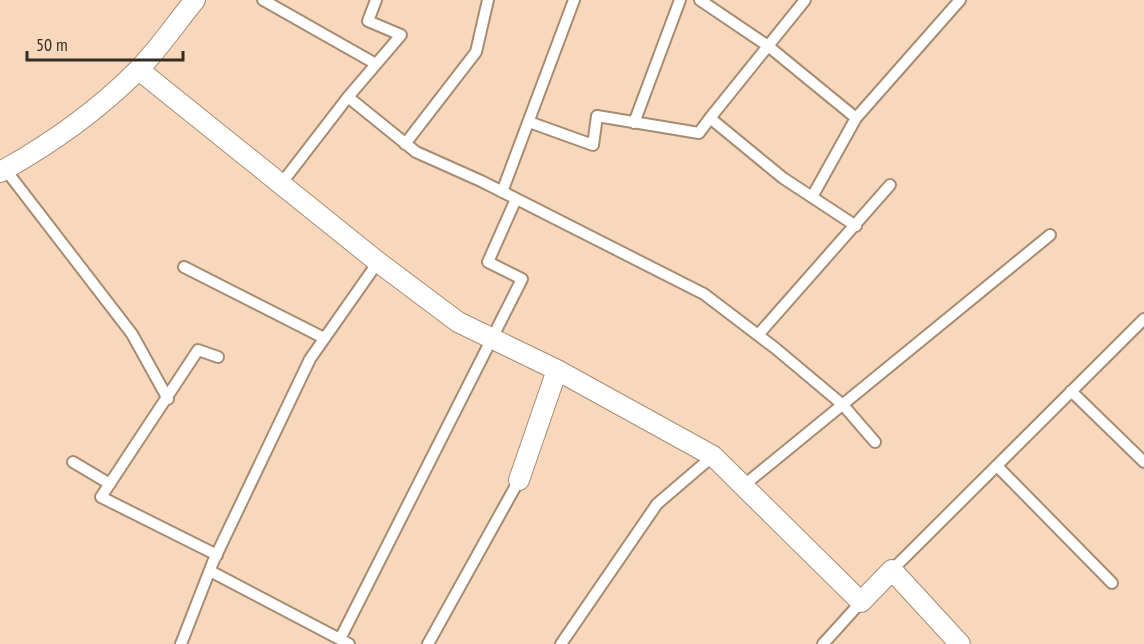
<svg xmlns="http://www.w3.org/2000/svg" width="1144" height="644" font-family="'PT Sans Narrow',sans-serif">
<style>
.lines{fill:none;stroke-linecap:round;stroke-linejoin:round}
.lane-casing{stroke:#a88c72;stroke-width:14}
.street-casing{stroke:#a88c72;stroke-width:22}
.lane{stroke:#fff;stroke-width:10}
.street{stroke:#fff;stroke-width:20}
</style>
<rect width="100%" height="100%" fill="#f7d8bd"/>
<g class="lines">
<defs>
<path id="lane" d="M263,0L376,64
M700,0L768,46L856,118
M348,97L416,152L481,181L704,294L775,348L843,405L875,442
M710,118L805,0
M529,122L593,145L597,116L699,133L710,118L783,178L856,226
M634,123L680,0
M405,144L476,52L488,0
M5,169L132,334L168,399
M281,184L348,97L401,35L368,21L376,0
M502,192L574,0
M812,197L856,118L960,0
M184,267L324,338
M758,335L890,185
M1071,391L1144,462
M73,462L110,484
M997,466L1112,583
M743,486L1050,235
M217,555L101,497L198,350L218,357
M892,570L1144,319
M210,571L349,644
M340,639L522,279L488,262L516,199
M181,644L213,562L310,359L378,262
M428,644L519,480
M561,644L657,504L713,456
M823,644L861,602"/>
<path id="street" d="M139,70L378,262L458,322L557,370L713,456L861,602L892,570L960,644
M0,172C49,145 98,110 137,71C158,50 176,23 195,0
M519,480L557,370"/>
</defs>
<use href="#lane" class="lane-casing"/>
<use href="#street" class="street-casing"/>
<use href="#lane" class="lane"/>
<use href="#street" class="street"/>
</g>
<path d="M27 51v9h156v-9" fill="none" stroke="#372c21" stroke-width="3"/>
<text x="36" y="51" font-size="18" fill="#372c21" stroke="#f7d8bd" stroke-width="4.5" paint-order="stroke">50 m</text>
</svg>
